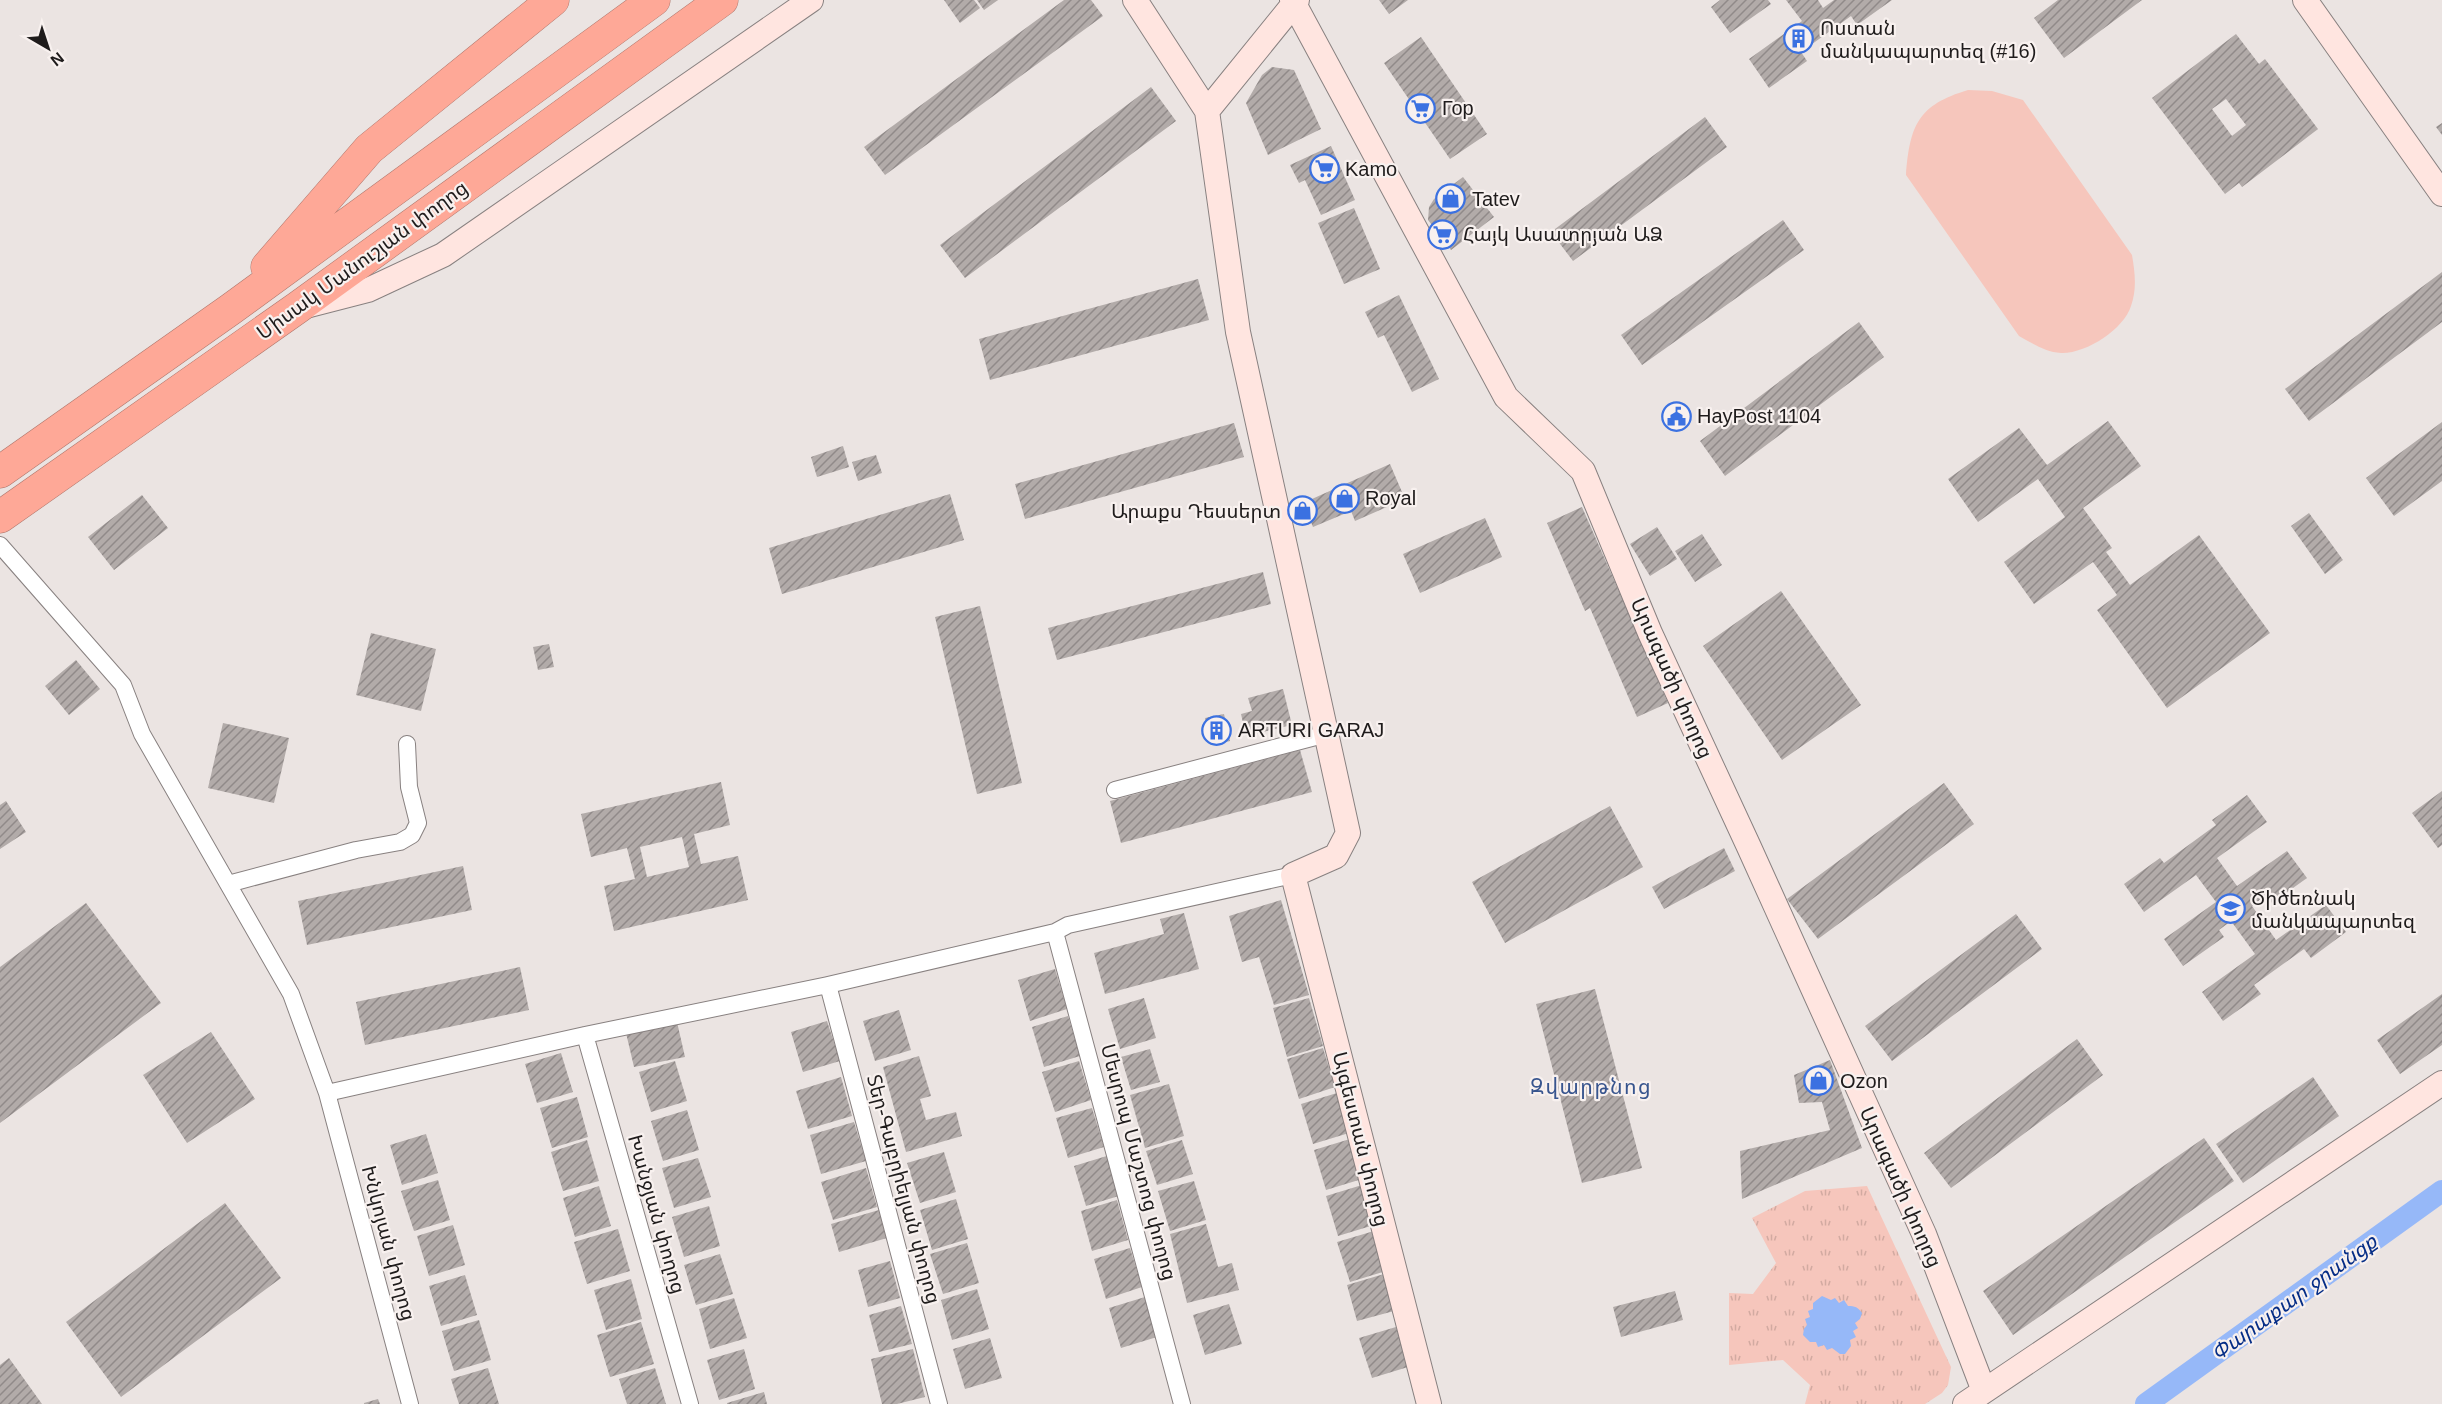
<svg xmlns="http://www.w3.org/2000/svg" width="2442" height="1404" font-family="Helvetica,'Noto Sans Armenian',sans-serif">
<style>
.grass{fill:url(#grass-tufts)}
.pitch{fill:#f6c6bc}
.water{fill:#96b8f8}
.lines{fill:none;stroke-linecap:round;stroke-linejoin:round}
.canal{stroke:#96b8f8;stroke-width:22}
.building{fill:url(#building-hatch);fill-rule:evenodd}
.street-casing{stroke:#888180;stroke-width:18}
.secondary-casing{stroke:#888180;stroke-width:26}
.highway-casing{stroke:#b0776c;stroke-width:33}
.street{stroke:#fff;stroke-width:16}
.secondary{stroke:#ffe5e0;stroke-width:24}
.highway{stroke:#fea897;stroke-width:32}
.labels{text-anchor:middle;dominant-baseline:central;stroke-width:4.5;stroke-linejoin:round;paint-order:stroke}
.poi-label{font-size:20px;fill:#1f1c1c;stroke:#f8f1ef;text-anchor:start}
.street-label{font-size:20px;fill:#1f1c1c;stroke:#f8f1ef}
.neighbourhood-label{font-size:21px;letter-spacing:1.5px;fill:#38558e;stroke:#f8f1ef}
.water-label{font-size:21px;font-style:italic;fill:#052d86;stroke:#f8f1ef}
</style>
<defs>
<pattern id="grass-tufts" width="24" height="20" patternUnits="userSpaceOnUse" patternTransform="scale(1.5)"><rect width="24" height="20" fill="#f6c6bc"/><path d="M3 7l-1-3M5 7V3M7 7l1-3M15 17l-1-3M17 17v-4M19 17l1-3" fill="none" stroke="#d2aaa1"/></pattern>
<pattern id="building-hatch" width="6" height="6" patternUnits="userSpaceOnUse" patternTransform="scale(1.5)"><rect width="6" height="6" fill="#b2aba9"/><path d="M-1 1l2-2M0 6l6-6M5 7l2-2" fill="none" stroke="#908a89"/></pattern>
</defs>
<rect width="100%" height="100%" fill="#ebe4e2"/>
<path class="grass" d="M1867,1186L1951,1367L1948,1385L1942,1393L1925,1404H1805L1810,1385L1783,1360L1729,1365V1293L1753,1294L1776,1263L1752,1218L1805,1191Z"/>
<path class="pitch" d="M1968,90L1992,91L2023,100L2132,255C2135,273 2137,289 2131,306C2124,329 2086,354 2061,353C2045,352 2032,343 2019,336L1906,175C1910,125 1918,105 1968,90Z"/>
<path class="water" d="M1822,1296L1831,1300L1835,1298L1839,1303L1844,1300L1848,1306C1855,1306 1858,1307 1862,1313L1860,1319L1855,1323L1858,1328L1853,1331L1856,1337L1850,1340L1851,1346L1845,1354H1840L1832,1348L1827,1350L1824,1345L1818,1347L1816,1342H1810L1803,1335L1804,1329L1807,1325L1805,1319L1810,1317L1808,1311L1813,1309V1303Z"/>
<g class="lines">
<path class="canal" d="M2146,1404L2442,1191"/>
</g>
<path class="building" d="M944,0H974L980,8L960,23Z
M977,0H998L984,10Z
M1064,0H1091L1103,16L885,175L864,147Z
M1379,0H1408L1389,14Z
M1720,0H1768L1771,4L1730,33L1711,7Z
M1786,0H1818L1823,8L1834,0H1892L1857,25L1851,16L1801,52L1807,61L1769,88L1749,59L1802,21Z
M2058,0H2142L2064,58L2034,18Z
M2236,34L2259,64L2265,59L2318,129L2242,187L2239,183L2225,194L2152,98ZM2226,99L2246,125L2232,136L2212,109Z
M1421,37L1487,134L1450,159L1384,63Z
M1272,67L1294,70L1321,129L1268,155L1246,103L1262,75Z
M1151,87L1176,121L965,278L940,245Z
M1705,117L1727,147L1573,261L1551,232Z
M2442,123V135L2436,127Z
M1331,146L1355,200L1321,215L1305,180L1299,183L1290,165Z
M1463,177L1494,217L1451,250L1428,220L1429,207L1434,199Z
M1354,208L1380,269L1344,284L1318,223Z
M1783,220L1804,250L1642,365L1621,335Z
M2442,272V322L2309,421L2285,389Z
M1198,279L1209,320L990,380L979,339Z
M1399,295L1439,379L1412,392L1384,335L1378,338L1365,312Z
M1859,322L1884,357L1725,476L1700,441Z
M2108,421L2141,466L2083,508L2112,548L2106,552L2130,585L2199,535L2270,633L2167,708L2097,610L2117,595L2093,562L2034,604L2004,562L2065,517L2038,479L1978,522L1948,479L2019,428L2047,465Z
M2442,422V481L2394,516L2366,478Z
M1234,423L1244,457L1025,519L1015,484Z
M843,446L849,467L817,477L811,457Z
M876,455L882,473L858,481L852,462Z
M1390,464L1405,499L1355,521L1351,511L1313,527L1303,503Z
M950,494L964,540L782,594L769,548Z
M142,495L168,528L114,570L88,537Z
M1582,507L1668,703L1637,717L1590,608L1585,611L1547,523Z
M2309,513L2343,560L2325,574L2291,526Z
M1485,518L1502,557L1420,593L1403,554Z
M1657,527L1677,559L1650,576L1630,544Z
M1702,534L1722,565L1695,582L1675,551Z
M1263,572L1271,604L1057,660L1048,628Z
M1781,591L1861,705L1782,760L1703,646Z
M980,606L1022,783L977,794L935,617Z
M371,633L436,649L421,711L356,695Z
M549,644L554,667L538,670L533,647Z
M76,660L100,689L69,715L45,686Z
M1283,689L1292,725L1246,736L1241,714L1252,711L1248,698Z
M1224,714L1230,741L1211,745L1205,718Z
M223,723L289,738L274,803L208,788Z
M1300,750L1312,792L1121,843L1110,801Z
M721,782L730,825L694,834L701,864L738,856L748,900L614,931L604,886L635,879L627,848L591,857L581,814ZM682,837L689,867L647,877L640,847Z
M1944,783L1974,824L1818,939L1787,899Z
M2442,791V845L2438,848L2412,813Z
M2247,795L2267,822L2217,858L2237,886L2287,851L2307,878L2272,903L2266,895L2252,906L2276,940L2326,905L2346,932L2311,958L2304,949L2254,985L2261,994L2223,1021L2202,992L2255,954L2231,921L2219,930L2224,937L2183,966L2164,939L2216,902L2196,875L2144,912L2124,884L2160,858L2164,863L2216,825L2212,820Z
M6,801L26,832L0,849V805Z
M1610,806L1643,867L1505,943L1472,882Z
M1724,848L1735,871L1664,909L1652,887Z
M463,866L472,910L307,945L298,901Z
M1281,900L1309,995L1274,1005L1259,957L1242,962L1229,916Z
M86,903L161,1003L0,1123V967Z
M1184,913L1199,969L1105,994L1094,953L1164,934L1160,919Z
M2016,914L2042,949L1892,1061L1865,1026Z
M520,967L529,1010L365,1045L356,1002Z
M1055,969L1067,1009L1030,1021L1018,980Z
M1595,989L1642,1168L1582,1183L1536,1004Z
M2442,994V1045L2400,1074L2377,1040Z
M1144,998L1156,1038L1120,1049L1108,1009Z
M1309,998L1323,1046L1287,1057L1273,1008Z
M899,1010L911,1050L875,1061L863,1021Z
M1068,1016L1080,1056L1044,1067L1032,1027Z
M827,1021L840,1061L803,1072L791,1032Z
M677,1022L685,1057L634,1067L626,1033Z
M211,1032L255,1099L187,1143L143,1075Z
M2077,1039L2103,1075L1951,1188L1924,1153Z
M1323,1048L1335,1087L1299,1099L1287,1059Z
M1150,1049L1160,1082L1131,1090L1121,1057Z
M561,1053L573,1092L537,1103L525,1064Z
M919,1056L931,1096L920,1099L926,1120L956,1112L962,1136L906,1152L883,1067Z
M1830,1060L1862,1148L1742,1199L1740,1151L1830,1130L1822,1102L1799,1103L1794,1075Z
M675,1061L687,1101L651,1112L639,1072Z
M1079,1061L1091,1100L1055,1112L1042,1072Z
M841,1077L852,1116L808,1129L796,1091Z
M2313,1077L2339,1116L2243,1183L2216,1144Z
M1169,1084L1184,1136L1145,1148L1130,1095Z
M1337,1093L1349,1133L1313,1144L1301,1104Z
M577,1097L588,1137L552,1148L540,1108Z
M1092,1108L1104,1147L1068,1158L1056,1118Z
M687,1110L699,1150L663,1161L651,1121Z
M854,1122L866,1161L821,1174L810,1135Z
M426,1134L438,1173L402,1185L390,1145Z
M2204,1138L2234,1181L2013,1335L1983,1291Z
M1350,1139L1362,1179L1326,1190L1314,1150Z
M587,1140L599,1181L563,1191L551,1152Z
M1182,1140L1193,1174L1157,1185L1146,1151Z
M944,1152L956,1192L920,1203L907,1163Z
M1110,1155L1122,1195L1086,1206L1074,1166Z
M698,1158L711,1197L674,1208L662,1168Z
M866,1168L877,1207L833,1220L821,1182Z
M438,1180L450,1220L414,1231L401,1191Z
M1194,1181L1206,1220L1170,1231L1158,1191Z
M1362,1185L1374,1225L1338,1236L1326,1196Z
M599,1186L611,1226L575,1237L563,1198Z
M956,1199L968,1239L932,1250L920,1210Z
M1117,1200L1128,1240L1092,1251L1081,1211Z
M225,1203L281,1278L121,1397L66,1322Z
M709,1206L720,1246L684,1257L672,1217Z
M879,1210L887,1238L839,1252L831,1224Z
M1206,1224L1218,1267L1232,1263L1239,1290L1187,1303L1170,1234Z
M453,1225L465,1265L429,1276L417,1236Z
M618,1229L630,1271L587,1284L574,1242Z
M1374,1231L1386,1271L1350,1282L1337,1242Z
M967,1243L979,1283L943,1294L930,1254Z
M1130,1248L1142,1287L1106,1299L1094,1259Z
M720,1254L733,1294L696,1305L684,1265Z
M890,1261L900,1298L868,1307L858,1270Z
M1384,1274L1394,1311L1357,1321L1347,1285Z
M465,1275L477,1315L441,1326L429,1286Z
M631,1279L642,1319L606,1330L594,1290Z
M977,1289L989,1329L952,1340L941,1300Z
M1675,1291L1683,1320L1621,1337L1613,1307Z
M1145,1297L1157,1337L1121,1348L1109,1308Z
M734,1298L747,1338L710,1349L699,1309Z
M1229,1304L1242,1344L1205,1355L1193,1315Z
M901,1306L912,1344L879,1352L869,1315Z
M479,1320L491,1360L454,1371L442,1331Z
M641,1322L654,1364L610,1377L597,1335Z
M1396,1327L1408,1367L1372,1378L1359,1338Z
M990,1338L1002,1378L965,1389L953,1349Z
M744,1349L755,1389L719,1400L707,1360Z
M913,1349L925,1397L897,1404H882L871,1359Z
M9,1358L42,1404H0V1365Z
M488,1368L499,1404H459L451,1379Z
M655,1368L666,1404H627L619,1379Z
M764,1392L767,1404H727V1403Z
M378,1399L380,1404H364V1403Z"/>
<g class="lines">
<defs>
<path id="street" d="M0,545L123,685L142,734L291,994L327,1093L410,1404
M1115,790L1327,734
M228,884L356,850L400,842L412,835L418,823L409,787L407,744
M1055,932L1182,1404
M828,985L939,1404
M585,1035L690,1404
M327,1093L585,1035L828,985L1055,932L1068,925L1293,875"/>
<path id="secondary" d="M1135,0L1207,111
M1292,0L1506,397L1583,471L1650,633L1749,847L1924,1234L1984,1391
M1297,0L1207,111L1238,332L1348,833L1336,856L1293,875L1429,1404
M2305,0L2442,194
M306,306L368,290L443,255L811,0
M1965,1404L2442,1083"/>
<path id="highway" d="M267,267L369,149L553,0
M0,472L231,309L654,0
M0,517L297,308L722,0"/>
</defs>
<use href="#street" class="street-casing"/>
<use href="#secondary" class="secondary-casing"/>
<use href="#highway" class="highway-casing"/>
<use href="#street" class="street"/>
<use href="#secondary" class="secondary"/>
<use href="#highway" class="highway"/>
</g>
<defs>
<symbol id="building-ring" viewBox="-11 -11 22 22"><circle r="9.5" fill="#f8f1ef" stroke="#3b71e1" stroke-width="1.5"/><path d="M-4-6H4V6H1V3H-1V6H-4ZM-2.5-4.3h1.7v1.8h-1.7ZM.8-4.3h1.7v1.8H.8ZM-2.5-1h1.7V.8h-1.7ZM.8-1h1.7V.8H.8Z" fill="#3b71e1"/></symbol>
<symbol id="supermarket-ring" viewBox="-11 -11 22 22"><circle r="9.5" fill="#f8f1ef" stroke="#3b71e1" stroke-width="1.5"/><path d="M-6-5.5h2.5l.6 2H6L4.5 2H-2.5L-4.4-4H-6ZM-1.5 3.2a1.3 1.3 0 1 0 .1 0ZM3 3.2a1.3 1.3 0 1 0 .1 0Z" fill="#3b71e1"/></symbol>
<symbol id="shop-ring" viewBox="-11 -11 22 22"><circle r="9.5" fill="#f8f1ef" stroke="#3b71e1" stroke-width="1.5"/><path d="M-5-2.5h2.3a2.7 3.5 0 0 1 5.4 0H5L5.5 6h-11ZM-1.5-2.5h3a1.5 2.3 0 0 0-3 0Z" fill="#3b71e1"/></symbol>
<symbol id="civic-ring" viewBox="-11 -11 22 22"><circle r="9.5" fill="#f8f1ef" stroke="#3b71e1" stroke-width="1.5"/><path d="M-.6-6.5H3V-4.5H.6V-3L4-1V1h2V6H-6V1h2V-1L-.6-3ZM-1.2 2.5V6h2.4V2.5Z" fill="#3b71e1"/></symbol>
<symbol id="school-ring" viewBox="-11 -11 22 22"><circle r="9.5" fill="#f8f1ef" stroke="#3b71e1" stroke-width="1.5"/><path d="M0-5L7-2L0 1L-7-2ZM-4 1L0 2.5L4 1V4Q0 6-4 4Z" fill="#3b71e1"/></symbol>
</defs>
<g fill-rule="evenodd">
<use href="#building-ring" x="1782" y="22" width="33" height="33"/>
<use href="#supermarket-ring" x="1404" y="92" width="33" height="33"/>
<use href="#supermarket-ring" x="1308" y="152" width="33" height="33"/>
<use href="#shop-ring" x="1434" y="182" width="33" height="33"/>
<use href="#supermarket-ring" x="1426" y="218" width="33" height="33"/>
<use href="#civic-ring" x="1660" y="400" width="33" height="33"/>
<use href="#shop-ring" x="1328" y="482" width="33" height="33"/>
<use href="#shop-ring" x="1286" y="494" width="33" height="33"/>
<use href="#building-ring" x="1200" y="714" width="33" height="33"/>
<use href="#school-ring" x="2214" y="892" width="33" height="33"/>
<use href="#shop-ring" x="1802" y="1064" width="33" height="33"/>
</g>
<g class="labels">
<g class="poi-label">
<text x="1820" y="28">Ոստան<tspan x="1820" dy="23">մանկապարտեզ (#16)</tspan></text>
<text x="1442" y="108">Гор</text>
<text x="1345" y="169">Kamo</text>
<text x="1472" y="199">Tatev</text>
<text x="1463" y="234">Հայկ Ասատրյան ԱՁ</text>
<text x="1697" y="416">HayPost 1104</text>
<text x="1365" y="498">Royal</text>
<text x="1281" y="511" text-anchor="end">Արաքս Դեսսերտ</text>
<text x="1238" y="730">ARTURI GARAJ</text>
<text x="2251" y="898">Ծիծեռնակ<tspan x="2251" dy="23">մանկապարտեզ</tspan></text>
<text x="1840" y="1081">Ozon</text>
</g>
<g class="street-label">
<text transform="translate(362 260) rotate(-36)">Միսակ Մանուշյան փողոց</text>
<text transform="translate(1672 678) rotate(66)">Արագածի փողոց</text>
<text transform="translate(1361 1139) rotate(76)">Այգեստան փողոց</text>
<text transform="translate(1139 1162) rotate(75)">Մեսրոպ Մաշտոց փողոց</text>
<text transform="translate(1901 1187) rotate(66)">Արագածի փողոց</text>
<text transform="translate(904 1189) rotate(75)">Տեր-Գաբրիելյան փողոց</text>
<text transform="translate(657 1214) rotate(74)">Խանջյան փողոց</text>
<text transform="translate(389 1243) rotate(75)">Խնկոյան փողոց</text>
</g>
<g class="neighbourhood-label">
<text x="1591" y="1086">Զվարթնոց</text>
</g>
<g class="water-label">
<text transform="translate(2294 1297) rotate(-36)">Փարաքար ջրանցք</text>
</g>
</g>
<g transform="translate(48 48) rotate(141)" stroke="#f8f1ef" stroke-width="4.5" paint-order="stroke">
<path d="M0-4.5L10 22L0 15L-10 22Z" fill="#1f1c1c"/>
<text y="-9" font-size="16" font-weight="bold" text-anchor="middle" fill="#1f1c1c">N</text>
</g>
</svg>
